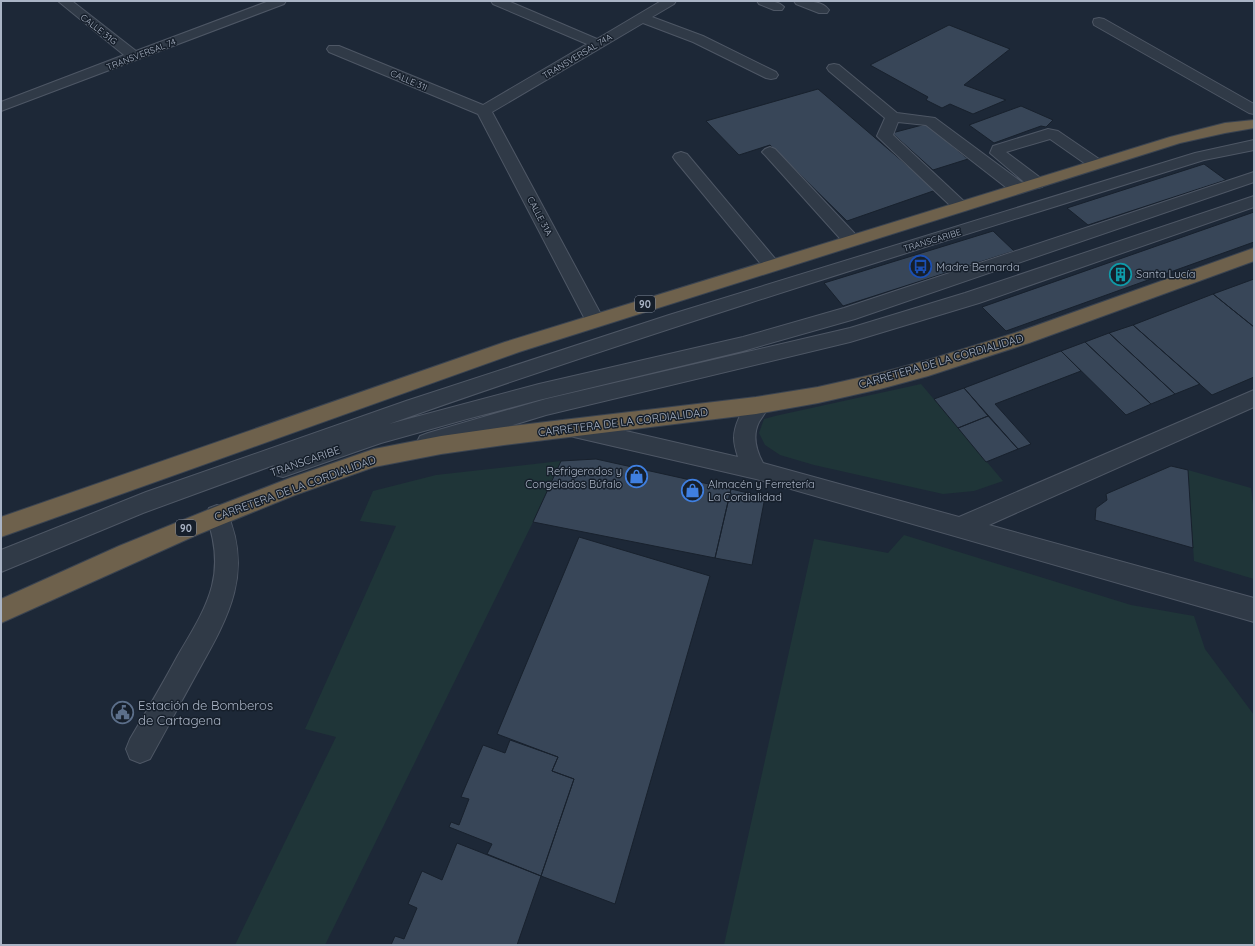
<svg xmlns="http://www.w3.org/2000/svg" width="1255" height="946" font-family="Quicksand,sans-serif">
<style>
.green{fill:#1f3538}
.building{fill:#384658;stroke:#18212d}
.lines{fill:none;stroke-linecap:round;stroke-linejoin:round}
.minor-casing{stroke:#4e5765;stroke-width:2}
.highway-casing{stroke:#3b4451;stroke-width:2}
.minor{fill:#303a47;fill-rule:evenodd}
.highway{fill:#6e614c;fill-rule:evenodd}
.labels{text-anchor:middle;dominant-baseline:central;stroke-width:3;stroke-linejoin:round;paint-order:stroke}
.far-street-label{font-size:9px;fill:#aab4c5;stroke:#161f2b}
.shield{fill:#161f2b;stroke:#7e8797;stroke-width:1}
.shield-label{font-size:10px;font-weight:bold;fill:#aab4c5}
.poi-label{font-size:11px;fill:#aab4c5;stroke:#161f2b;text-anchor:start}
.street-label{font-size:11px;fill:#aab4c5;stroke:#161f2b}
.near-poi-label{font-size:13px;fill:#aab4c5;stroke:#161f2b;text-anchor:start}
</style>
<rect width="100%" height="100%" fill="#1d2837"/>
<path class="green" d="M921,384L1003,481L974,491L943,494L814,465L780,455L765,445L759,433L764,419L775,416Z
M561,461L533,522L325,945H235L336,737L305,729L396,526L360,521L373,491L436,475Z
M1188,470L1251,488L1254,512V579L1194,561Z
M904,535L1131,605L1194,616L1205,649L1254,715V945H724L814,539L888,553Z"/>
<path class="building" d="M949,25L1010,49L964,85L1006,100L973,114L950,104L942,108L926,100L928,97L870,65Z
M818,89L936,190L847,221L770,145L739,155L706,121Z
M1021,106L1053,120L1046,127L1041,126L994,143L969,125Z
M926,124L968,159L933,170L892,133Z
M1204,164L1226,180L1088,225L1067,208Z
M1254,212V242L1006,331L982,307Z
M993,231L1014,251L843,306L824,283Z
M1254,279V327L1213,294Z
M1213,294L1254,327V377L1212,395L1133,325Z
M1133,325L1200,384L1175,394L1109,333Z
M1109,333L1175,394L1151,404L1085,342Z
M1085,342L1151,404L1126,415L1061,351Z
M1061,351L1081,371L995,404L1031,444L1018,449L964,388Z
M964,388L988,416L958,428L934,399Z
M988,416L1018,449L986,462L958,428Z
M596,459L731,489L715,558L533,522L561,461Z
M1171,466L1188,470L1193,548L1095,520L1096,508L1107,500L1106,494Z
M731,489L765,497L752,565L715,558Z
M579,537L710,576L615,904L541,876L574,779L552,771L558,757L497,734Z
M510,740L558,757L552,771L574,779L541,876L487,854L492,844L449,827L451,822L459,825L469,799L461,797L483,745L505,753Z
M457,843L541,876L517,945H391L395,936L404,939L417,908L408,904L422,871L442,880Z"/>
<g class="lines">
<defs>
<path id="minor" d="M58,1H72L136,51L269,1H286L284,4L1,111V102L124,55Z
M491,1H508L597,39L661,1H676L674,4L652,17L703,36L776,72L778,75L776,78L771,79L766,78L693,42L643,23L492,112L604,320L602,325L595,327L588,325L478,114L329,52L327,49L329,46H339L483,105L587,44L493,4Z
M757,1C766,1 778,0 784,7L782,10H774L759,4Z
M794,1C805,1 822,0 829,10L827,13H819L796,4Z
M1099,18L1104,19L1254,104V114L1249,113L1094,25L1093,22L1094,19Z
M834,64L839,65L897,113L935,118L1024,184L1026,188L1024,192L1018,193L1012,192L926,125L898,122L893,135L969,206L967,210L961,211L955,210L880,139L877,136L885,118L829,71L827,68L829,65Z
M1048,129L1058,131L1102,161L1104,164L1102,167L1096,169L1090,167L1050,139L1006,152L1042,179L1044,183L1042,187L1036,188L1030,187L990,153L993,146Z
M1254,140V150L1204,160C932,245 658,329 389,424L539,384L743,337L844,308L1254,172V182L855,319L743,351L539,400L467,419L381,443L283,477L275,475L272,468L274,465L143,513L1,572V550L146,492L406,401L669,315L1195,153Z
M770,147L775,149L857,236L860,240L857,244L851,246L845,244L765,155L762,152L765,149Z
M681,152L687,154L777,261L780,265L777,269L771,271L765,269L675,160L673,157L675,154Z
M1254,196V207L979,303L850,342L546,415L428,451L420,448L417,442L420,436L428,433L546,399L850,328L965,293Z
M1254,390V407L989,525L1254,598V622L756,479L574,437L567,434L563,428L567,422L574,419L738,457C736,451 734,445 734,438C734,426 742,408 751,401C756,397 761,398 766,400L769,406C766,412 762,417 759,422C752,436 756,450 763,463L959,517Z
M217,505L225,508C255,572 228,618 197,673C181,702 166,730 150,759L140,763L130,759L126,749L130,739C146,712 162,685 177,657C207,606 228,576 206,515L209,508Z"/>
<path id="highway" d="M1254,120V128L1225,133L1180,143L519,352L1,537V517L505,342L1170,137L1225,123Z
M1254,248V261L1029,343L928,376L880,389L818,403L756,414L504,445L441,454L374,467L295,495L199,534L1,623V599L119,546L215,507L290,478L374,449L441,436L504,427L756,397L818,387L880,373L928,360L1015,333Z"/>
</defs>
<use href="#minor" class="minor-casing"/>
<use href="#highway" class="highway-casing"/>
<use href="#minor" class="minor"/>
<use href="#highway" class="highway"/>
</g>
<defs>
<symbol id="bus-ring" viewBox="-11 -11 22 22"><circle r="9.5" fill="#161f2b" stroke="#1a4fb4" stroke-width="1.5"/><path d="M-5-6H5V4H4V6H2V4H-2V6H-4V4H-5ZM-3.5-4V0h7V-4ZM-3.5 1.2v1.5H-2V1.2ZM2 1.2v1.5H3.5V1.2Z" fill="#1a4fb4"/></symbol>
<symbol id="building-ring" viewBox="-11 -11 22 22"><circle r="9.5" fill="#161f2b" stroke="#0f9aa8" stroke-width="1.5"/><path d="M-4-6H4V6H1V3H-1V6H-4ZM-2.5-4.3h1.7v1.8h-1.7ZM.8-4.3h1.7v1.8H.8ZM-2.5-1h1.7V.8h-1.7ZM.8-1h1.7V.8H.8Z" fill="#0f9aa8"/></symbol>
<symbol id="shop-ring" viewBox="-11 -11 22 22"><circle r="9.5" fill="#161f2b" stroke="#3f7fe0" stroke-width="1.5"/><path d="M-5-2.5h2.3a2.7 3.5 0 0 1 5.4 0H5L5.5 6h-11ZM-1.5-2.5h3a1.5 2.3 0 0 0-3 0Z" fill="#3f7fe0"/></symbol>
<symbol id="civic-ring" viewBox="-11 -11 22 22"><circle r="9.5" fill="#161f2b" stroke="#5c6f8a" stroke-width="1.5"/><path d="M-.6-6.5H3V-4.5H.6V-3L4-1V1h2V6H-6V1h2V-1L-.6-3ZM-1.2 2.5V6h2.4V2.5Z" fill="#5c6f8a"/></symbol>
</defs>
<g fill-rule="evenodd">
<use href="#bus-ring" x="908" y="254" width="25" height="25"/>
<use href="#building-ring" x="1108" y="262" width="25" height="25"/>
<use href="#shop-ring" x="624" y="464" width="25" height="25"/>
<use href="#shop-ring" x="680" y="478" width="25" height="25"/>
<use href="#civic-ring" x="110" y="700" width="25" height="25"/>
</g>
<g class="labels">
<g class="far-street-label">
<text transform="translate(99 29) rotate(38)">CALLE 31G</text>
<text transform="translate(141 54) rotate(-21)">TRANSVERSAL 74</text>
<text transform="translate(577 56) rotate(-31)">TRANSVERSAL 74A</text>
<text transform="translate(409 80) rotate(23)">CALLE 31I</text>
<text transform="translate(540 216) rotate(62)">CALLE 31A</text>
<text transform="translate(932 240) rotate(-17)">TRANSCARIBE</text>
</g>
<g class="shield">
<rect x="635" y="296" width="20" height="16" rx="3"/>
<rect x="176" y="520" width="20" height="16" rx="3"/>
</g>
<g class="shield-label">
<text x="645" y="304">90</text>
<text x="186" y="528">90</text>
</g>
<g class="poi-label">
<text x="936" y="267">Madre Bernarda</text>
<text x="1136" y="274">Santa Lucía</text>
<text x="622" y="471" text-anchor="end">Refrigerados y<tspan x="622" dy="13">Congelados Búfalo</tspan></text>
<text x="708" y="484">Almacén y Ferretería<tspan x="708" dy="13">La Cordialidad</tspan></text>
</g>
<g class="street-label">
<text transform="translate(941 361) rotate(-16)">CARRETERA DE LA CORDIALIDAD</text>
<text transform="translate(623 422) rotate(-7)">CARRETERA DE LA CORDIALIDAD</text>
<text transform="translate(305 461) rotate(-19)">TRANSCARIBE</text>
<text transform="translate(295 488) rotate(-20)">CARRETERA DE LA CORDIALIDAD</text>
</g>
<g class="near-poi-label">
<text x="138" y="705">Estación de Bomberos<tspan x="138" dy="15">de Cartagena</tspan></text>
</g>
</g>
<rect width="1255" height="946" fill="none" stroke="#aab4c5" stroke-width="4"/>
</svg>
